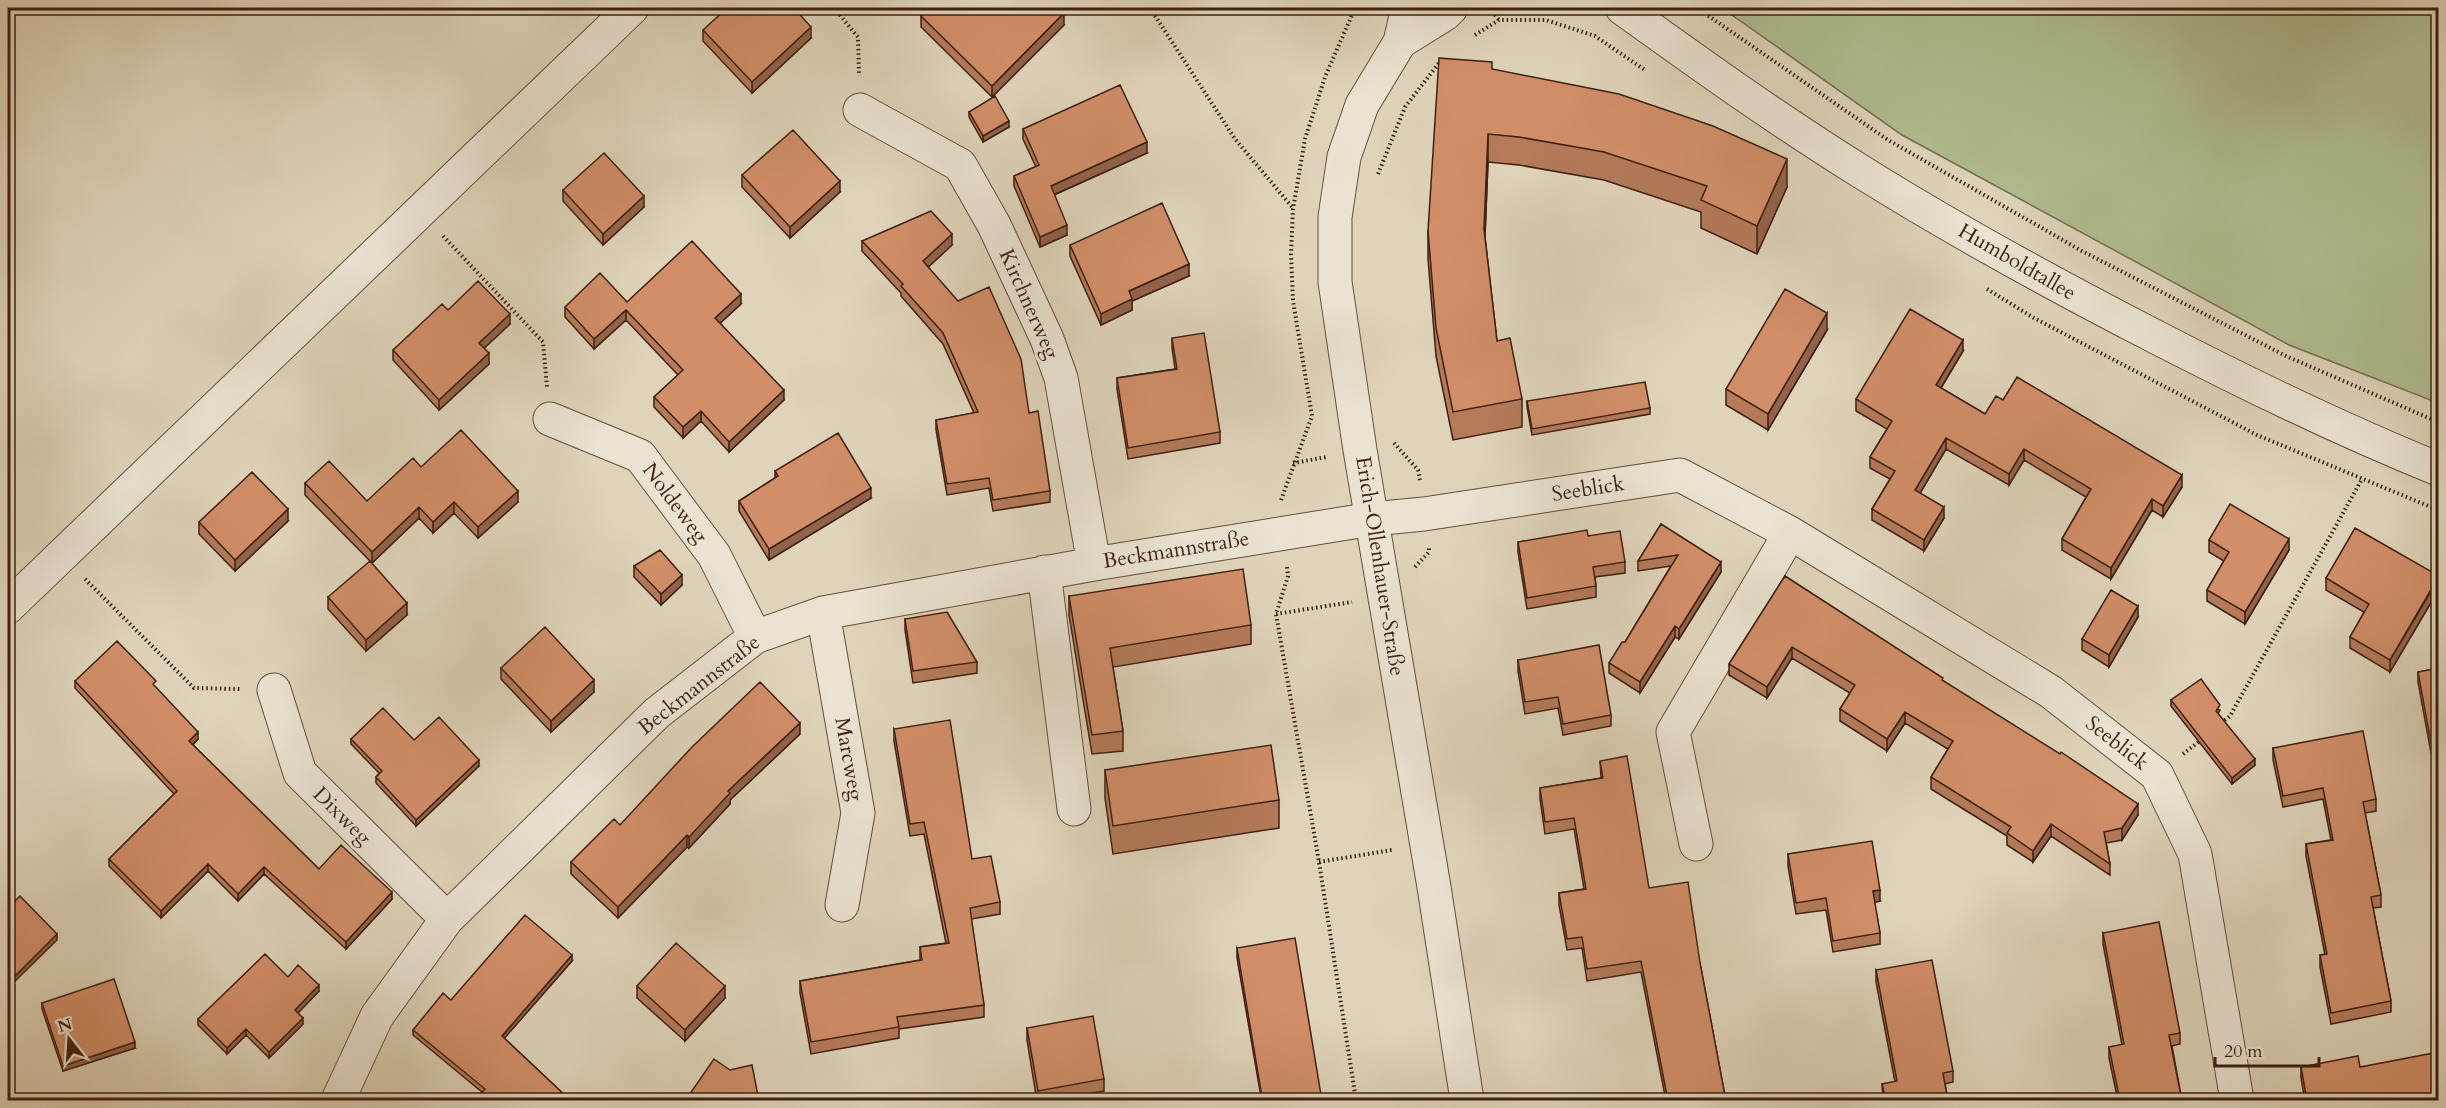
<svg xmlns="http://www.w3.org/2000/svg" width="2446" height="1108" font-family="Cardo,serif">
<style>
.green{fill:#b0bd91;stroke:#776e52;stroke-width:1.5}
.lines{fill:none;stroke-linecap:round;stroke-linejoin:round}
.minor-casing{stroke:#664c3c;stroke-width:35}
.path{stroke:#3e1f12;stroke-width:4;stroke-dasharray:1.5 3;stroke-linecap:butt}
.minor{stroke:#eae3d2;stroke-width:33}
.wall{fill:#b47a5a;stroke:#3e1f12;stroke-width:1.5}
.shaded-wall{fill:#92634a;stroke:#3e1f12;stroke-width:1.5}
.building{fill:#d18e69;stroke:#3e1f12;stroke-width:1.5}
.labels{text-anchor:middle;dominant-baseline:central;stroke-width:6;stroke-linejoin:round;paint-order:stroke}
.street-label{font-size:21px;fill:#3e1f12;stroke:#eae3d2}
</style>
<rect width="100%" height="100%" fill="#dfd4ba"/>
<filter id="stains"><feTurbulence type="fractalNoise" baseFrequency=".00333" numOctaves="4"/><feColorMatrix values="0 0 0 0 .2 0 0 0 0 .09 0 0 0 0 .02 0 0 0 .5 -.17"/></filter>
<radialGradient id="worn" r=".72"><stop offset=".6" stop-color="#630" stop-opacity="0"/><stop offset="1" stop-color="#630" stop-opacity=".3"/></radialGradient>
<path class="green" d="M1722,8H2438V403L2289,345L1902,135Z"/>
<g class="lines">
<defs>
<path id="minor" d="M1408,8L1400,42L1362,105L1344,157L1335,217V282L1360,450L1434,887L1467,1100
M1622,8C1700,64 1778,120 1860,171C1956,231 2055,285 2156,337C2249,385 2342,430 2438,469
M1400,42L1445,14L1451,8
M860,110L960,165L994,225L1047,339L1061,378L1094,564
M550,419L640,456L714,555L755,637
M1044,572L1074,809
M8,607L632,8
M823,613L858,813L842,905
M274,690L300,773L447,919
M1696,844L1673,732L1790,533
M338,1100L377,1016L447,919L657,713L755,637L823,613L1094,564L1372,519L1424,514L1680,475L1790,533L2051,692L2157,775L2195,854L2237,1100"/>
</defs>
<use href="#minor" class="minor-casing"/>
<path class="path" d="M834,8L858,37L859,76
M1150,8L1235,139L1293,208
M1489,8L1499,20
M1697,8L1888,140L2082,251L2286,356L2438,422
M1475,35L1499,20H1546L1595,36L1645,70
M1378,174L1405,107L1442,59
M443,236L543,342L547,387
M1987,289L2034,318L2257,435L2438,510
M1394,443L1418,470L1420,480
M1293,463L1327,457
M1281,500L1312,416L1293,301L1291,254L1293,209L1305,139L1325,77L1355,8
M1287,567L1288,576L1276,614L1319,862L1356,1100
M1415,567L1429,552V547
M85,579L194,688L240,689
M1276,614L1352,602
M2221,723L2230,716L2362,479
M2183,754L2201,740
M1319,862L1392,850
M248,1100H260"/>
<use href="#minor" class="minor"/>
</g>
<path class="wall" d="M921,16L1064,25L992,97L921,27Z
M703,30L811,38L752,93L703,41Z
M1492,69L1787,187L1757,254L1701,228V212L1604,180L1519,165L1488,162L1485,237L1497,341L1522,399V427L1453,440L1436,356L1428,259V231Z
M969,112L1009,127L983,142L969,117Z
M1023,129L1147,153L1054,195L1067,235L1040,247L1014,186V176L1036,167L1023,139Z
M742,175L840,192L790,238L742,187Z
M563,190L644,207L603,245L563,201Z
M862,241L952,245L928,267L1029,413L1050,491V502L993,511L989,488L947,495L936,430V420L974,413L943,344L901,296V293L862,251Z
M1070,245L1189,276L1132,301V310L1101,325L1070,256Z
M627,302L741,304L720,323L784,400L729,452L701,421L683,438L654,407V397L678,375L626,320L594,349L565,317V307Z
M448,310L510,324L484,348L489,364L439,410L393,360V350Z
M1827,330L1768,430L1726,405V389Z
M1172,338L1220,432V443L1128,459L1117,389V378L1175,369L1172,348Z
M1963,351L1941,388L1985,414L2003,400L2182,487L2163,517L2152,510L2111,579L2062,550V539L2086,497L2024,460L2009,485L1946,449L1920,493L1944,518L1924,551L1872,520V509L1890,479L1870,468V457L1887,429L1856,411V399Z
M1527,401L1650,408V414L1532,435L1527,407Z
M421,467L518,502L478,538L454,513L433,533L419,518L372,563L305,495V483L367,501Z
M775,471L871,498L769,560L739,511V501L775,478Z
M288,521L235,571L199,534V522Z
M1661,524L1721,572L1679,639L1675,637L1640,693L1609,673V663L1625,642L1671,566L1638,571V561Z
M1588,536L1625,562V573L1595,577L1596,586V597L1527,609L1518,552V542Z
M2209,540L2289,550L2245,624L2207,601V590L2224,561L2209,552Z
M634,566L682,585L661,605L634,577Z
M1785,576L1943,681L2138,815L2122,840L2106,843L2110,864V875L2051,836L2033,862L2007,845V836L1931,789V777L1948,749L1905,723L1887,751L1840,721V709L1850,693L1792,658L1767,698L1729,675V664Z
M2439,576V589L2390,672L2350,648V637L2364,612L2326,590V578Z
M1069,596L1251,625V644L1113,667L1123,731V751L1092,754L1069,615Z
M328,597L407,615L366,651L328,609Z
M2138,617L2109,667L2082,650V639Z
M905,619L977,662V673L913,683L905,630Z
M1518,660L1611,715V726L1563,735L1558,708L1525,714L1518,671Z
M501,668L594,692L551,732L501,679Z
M2439,668V752L2431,753L2418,682V672Z
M75,681L156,688L198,739L193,745L319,869L392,899L346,949L264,874L238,901L208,871L161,918L109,866V859L174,794L75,688Z
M2171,700L2220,710L2218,714L2255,765L2232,784L2171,706Z
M894,729L972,859L1000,902V914L971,919L984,1005V1017L899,1029V1038L811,1054L800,993V981L920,960V947L946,943L924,834L910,836L894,741Z
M800,734L730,800V804L689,848L687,847L618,918L571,874V862L620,825Z
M351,739L479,766L416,826L376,783V777L379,773L351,744Z
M2273,748L2376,799V811L2365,813L2381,895V907L2373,908L2391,1001V1012L2331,1024L2320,967V955H2325L2306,856V844L2331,840L2323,799L2283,807L2273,760Z
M1600,761L1649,888L1700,963L1726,1101H1666L1641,972L1587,981L1582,948L1567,950L1559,905V893L1584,889L1574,829L1545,834L1540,799V788L1601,778Z
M1105,770L1279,800V828L1113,854L1105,798Z
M1788,854L1880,901L1874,902L1880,933V944L1833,952L1826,910L1796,914L1788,866Z
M2103,933L2180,1033V1044L2172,1046L2182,1101H2118L2109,1058V1047L2122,1045L2103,944Z
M1237,948L1322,1101L1261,1097L1237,958Z
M572,961L504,1038L571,1101L482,1092L413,1035V1030L451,1000Z
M1876,970L1953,1071V1082L1945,1084L1948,1101H1883L1882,1084L1895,1082L1876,982Z
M288,977L319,991L298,1013L303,1024L269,1058L246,1035L227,1054L198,1025V1019Z
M637,986L725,998L685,1041L637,998Z
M42,1003L135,1048L63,1071L42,1009Z
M1027,1028L1104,1079V1091L1049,1101H1037L1027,1040Z
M2301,1067H2360L2439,1101H2305L2301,1078Z"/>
<path class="shaded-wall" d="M1064,13V25L992,97V86Z
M811,27V38L752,93V82Z
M1009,121V127L983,142V136Z
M1488,134V162L1484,257V229Z
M1147,142V153L1051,196V186Z
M1787,159V187L1757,254V226Z
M840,181V192L790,238V227Z
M644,196V207L603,245V234Z
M1067,225V235L1040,247V237Z
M952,234V245L923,272V261Z
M1189,264V276L1132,301V310L1101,325V314L1129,291Z
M741,294V304L715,328V318Z
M626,310V320L594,349V339Z
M1827,313V330L1768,430V414Z
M510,314V324L479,353V343Z
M1963,340V351L1936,396V385Z
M489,353V364L439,410V400Z
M784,390V400L729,452V442Z
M701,411V421L683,438V427Z
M1946,438V449L1915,502V490Z
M2024,449V460L2009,485V474Z
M2182,475V487L2163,517V506Z
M871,488V498L769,560V549Z
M518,491V502L478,538V527Z
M2152,499V510L2111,579V568Z
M454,502V513L433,533V522Z
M419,507V518L372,563V552Z
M1944,507V518L1924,551V540Z
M288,509V521L235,571V560Z
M2289,539V550L2245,624V612Z
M1721,562V572L1679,639V629Z
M682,575V585L661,605V594Z
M2439,578V589L2390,672V660Z
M407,603V615L366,651V640Z
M2138,606V617L2109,667V655Z
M1675,626V637L1640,693V682Z
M1792,647V658L1767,698V687Z
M594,680V692L551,732V721Z
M1905,712V723L1887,751V739Z
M800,723V734L730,800V804L689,848V837L728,791Z
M198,732V739L189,748V741Z
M2255,759V765L2232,784V778Z
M479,760V766L416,826V820Z
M2138,804V815L2122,840V828Z
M2051,824V836L2033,862V851Z
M687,835V847L618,918V907Z
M208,864V871L161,918V911Z
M264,867V874L238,901V894Z
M1880,890V901L1873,903V891Z
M392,892V899L346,949V942Z
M57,934V940L9,987V982Z
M572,955V961L502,1041V1036Z
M319,985V991L295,1016V1010Z
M725,986V998L685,1041V1030Z
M303,1018V1024L269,1058V1052Z
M246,1029V1035L227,1054V1048Z
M135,1042V1048L63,1071V1066Z"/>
<path class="building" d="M727,8H794L811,27L752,82L703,30Z
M931,8H1058L1064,13L992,86L921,16Z
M1439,58L1492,62V69L1619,94L1713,126L1787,159L1757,226L1701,200L1707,186L1604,152L1519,137L1488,134L1484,229L1497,341L1510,338L1522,399L1453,412L1436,328L1428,231Z
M1120,85L1147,142L1051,186L1067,225L1040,237L1014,176L1039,165L1023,129Z
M995,96L1009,121L983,136L969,112Z
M793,130L840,181L790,227L742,175Z
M604,153L644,196L603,234L563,190Z
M1162,203L1189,264L1129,291L1132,299L1101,314L1070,245Z
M931,211L952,234L923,261L958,301L989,287L1021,359L1029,413L1038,411L1050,491L993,500L989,478L947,484L936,420L978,412L943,333L901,286L903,284L862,241Z
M692,241L741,294L715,318L784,390L729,442L701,411L683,427L654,397L683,370L626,310L594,339L565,307L600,273L627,302Z
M478,281L510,314L479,343L489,353L439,400L393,350L442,304L448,310Z
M1785,289L1827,313L1768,414L1726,389Z
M1910,309L1963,340L1936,385L1985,414L1996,396L2003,400L2017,377L2182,475L2163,506L2152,499L2111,568L2062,539L2091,489L2024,449L2009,474L1946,438L1915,490L1944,507L1924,540L1872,509L1895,471L1870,457L1892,421L1856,399Z
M1204,333L1220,432L1128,448L1117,378L1177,369L1172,338Z
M1645,382L1650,408L1532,429L1527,401Z
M461,430L518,491L478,527L454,502L433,522L419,507L372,552L305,483L329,461L367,501L413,458L421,467Z
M838,433L871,488L769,549L739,501L778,476L775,471Z
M252,472L288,509L235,560L199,522Z
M2230,504L2289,539L2245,612L2207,590L2229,552L2209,540Z
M1661,524L1721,562L1679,629L1675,626L1640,682L1609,663L1622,642H1625L1678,555L1638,561Z
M2355,528L2439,576L2390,660L2350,637L2369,604L2326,578Z
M1587,530L1588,536L1620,531L1625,562L1593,567L1596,586L1527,598L1518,542Z
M660,550L682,575L661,594L634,566Z
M370,561L407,603L366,640L328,597Z
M1243,569L1251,625L1110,648L1123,731L1092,735L1069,596Z
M1785,576L1943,678L1942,680L2060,754L2061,752L2138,804L2122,828L2104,832L2110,864L2051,824L2033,851L2007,833L2011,827L1931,777L1953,741L1905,712L1887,739L1840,709L1855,685L1792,647L1767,687L1729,664Z
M2111,590L2138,606L2109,655L2082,639Z
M947,612L977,662L913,671L905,619Z
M545,627L594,680L551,721L501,668Z
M117,641L156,681L153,684L198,732L189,741L319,869L341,845L392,892L346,942L264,867L238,894L208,864L161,911L109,859L177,791L75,681Z
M1599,645L1611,715L1563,724L1558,697L1525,702L1518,660Z
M2439,668V742L2431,743L2418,672Z
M2201,679L2220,705L2216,711L2255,759L2232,778L2171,700Z
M760,682L800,723L728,791L730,793L689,837L687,835L618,907L571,862L614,819L620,825L692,747Z
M383,708L414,740L439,717L479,760L416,820L376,777L382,771L351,739Z
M950,720L972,859L991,856L1000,902L970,908L984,1005L897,1017L899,1027L811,1042L800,981L922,960L920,947L949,943L924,822L910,824L894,729Z
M2363,731L2376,799L2363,802L2381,895L2371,897L2391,1001L2331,1013L2320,955L2327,954L2306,844L2333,840L2323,788L2283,796L2273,748Z
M1271,745L1279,800L1113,826L1105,770Z
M1627,756L1649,888L1688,882L1700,963L1726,1101H1668L1641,961L1587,969L1582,937L1567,939L1559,893L1586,889L1574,818L1545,822L1540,788L1603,778L1600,761Z
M1872,841L1880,890L1873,891L1880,933L1833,941L1826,898L1796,903L1788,854Z
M20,896L57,934L9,982L8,980V897L13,903Z
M525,915L572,955L502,1036L571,1101H474L485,1089L413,1030L443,993L451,1000Z
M2159,922L2180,1033L2169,1035L2182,1101H2120L2109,1047L2124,1044L2103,933Z
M1295,938L1322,1101H1239L1262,1097L1237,948Z
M676,943L725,986L685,1030L637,986Z
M265,954L288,977L298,965L319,985L295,1010L303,1018L269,1052L246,1029L227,1048L198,1019Z
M1932,960L1953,1071L1943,1073L1948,1101H1886L1882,1084L1897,1081L1876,970Z
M114,979L135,1042L63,1066L42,1003Z
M1093,1016L1104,1079L1038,1091L1027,1028Z
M2439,1052V1101H2307L2301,1067L2358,1056L2360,1067Z
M714,1059L730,1070L752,1065L759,1101H685Z"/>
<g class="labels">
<g class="street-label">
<text transform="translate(2017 262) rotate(30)">Humboldtallee</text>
<text transform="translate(1029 304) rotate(66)">Kirchnerweg</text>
<text transform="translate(1588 489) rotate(-9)">Seeblick</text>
<text transform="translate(675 503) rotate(53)">Noldeweg</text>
<text transform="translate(1176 550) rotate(-9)">Beckmannstraße</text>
<text transform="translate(1380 566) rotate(81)">Erich-Ollenhauer-Straße</text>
<text transform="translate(699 685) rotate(-38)">Beckmannstraße</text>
<text transform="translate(2117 743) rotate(38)">Seeblick</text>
<text transform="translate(849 759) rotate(80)">Marcweg</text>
<text transform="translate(342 816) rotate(45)">Dixweg</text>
</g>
</g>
<rect width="2446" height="1108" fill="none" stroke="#dfd4ba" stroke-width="30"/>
<rect x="9" y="9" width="2428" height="1090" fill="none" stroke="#3e1f12" stroke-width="3"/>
<rect x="15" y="15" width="2416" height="1078" fill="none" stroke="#3e1f12" stroke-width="1.5"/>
<g transform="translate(69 1039) rotate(343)" stroke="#eae3d2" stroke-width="4.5" paint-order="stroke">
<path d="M0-4.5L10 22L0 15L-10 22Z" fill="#3e1f12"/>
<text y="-9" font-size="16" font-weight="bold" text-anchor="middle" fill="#3e1f12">N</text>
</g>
<path d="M2215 1057v9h104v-9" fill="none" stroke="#3e1f12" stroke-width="3"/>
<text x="2224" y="1057" font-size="18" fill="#3e1f12" stroke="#eae3d2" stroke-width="4.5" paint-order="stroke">20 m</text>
<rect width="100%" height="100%" filter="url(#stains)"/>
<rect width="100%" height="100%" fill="url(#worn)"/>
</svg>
